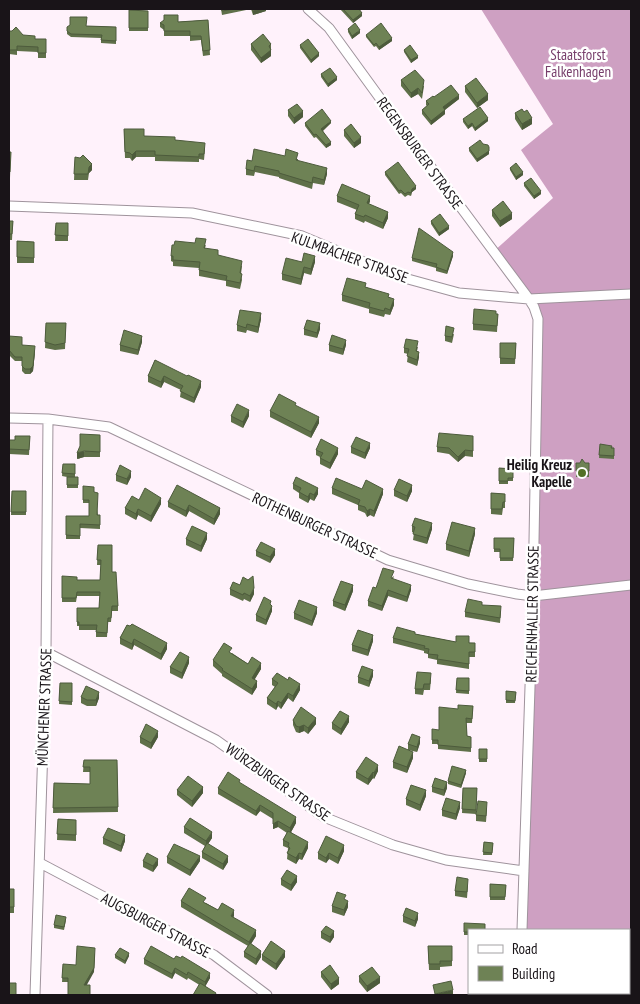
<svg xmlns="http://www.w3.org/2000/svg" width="640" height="1004" font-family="'PT Sans Narrow',sans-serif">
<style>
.forest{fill:#cea0c2}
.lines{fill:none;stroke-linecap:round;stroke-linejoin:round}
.street-casing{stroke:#9f939c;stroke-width:11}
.street{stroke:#fff;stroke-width:9}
.wall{fill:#5f7049}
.shaded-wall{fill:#4d5b3c}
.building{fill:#6e8255;stroke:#4d5b3c}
.poi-dot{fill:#537126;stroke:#fff;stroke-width:2}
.labels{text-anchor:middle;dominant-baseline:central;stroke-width:5;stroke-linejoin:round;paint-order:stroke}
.park-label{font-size:15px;fill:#773e6b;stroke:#fff}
.street-label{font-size:15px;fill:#191418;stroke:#fff}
.poi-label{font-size:15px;font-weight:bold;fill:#191418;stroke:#fff;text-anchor:end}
</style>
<rect width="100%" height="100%" fill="#fff2fb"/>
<path class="forest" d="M481,9H631V995H520V993H629V930H522L538,320L493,252L553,198L521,150L553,124Z"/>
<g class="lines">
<defs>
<path id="street" d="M308,9L329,28L390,112L529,299L534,307L538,319L533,596L522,930
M9,206L192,213L302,236L397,276L459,293L529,299L631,294
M9,418L48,419L109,427L388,560L468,584L517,594L533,596L631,585
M46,652L216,740L324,817L393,845L446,860L524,871
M40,863L214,955L267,995
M35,995L46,652L48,419
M520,995V993"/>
</defs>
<use href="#street" class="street-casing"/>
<use href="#street" class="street"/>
</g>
<path class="wall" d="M221,9H266V11L253,15L251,9L222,15Z
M340,9H359L362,16L353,23Z
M129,10L148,11V31H129Z
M208,20L210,55L203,56L201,40L190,41V36H164V30L160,27V23Z
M87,26L116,27V44L101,43V38L71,37L67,34V27Z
M348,29L360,33L352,39L348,32Z
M9,31L35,39H46V58H38V52L17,51V55L9,54Z
M366,35L392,41L379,50L376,46L374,47L366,37Z
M251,44H271V56L261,63L251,50Z
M300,45L319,56L311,63L300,48Z
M404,50L418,58L411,63L404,52Z
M321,74L337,80L328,87L321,77Z
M401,80L424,86L422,99L418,94L411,98L401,86Z
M465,86L488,100L477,108L465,92Z
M434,97L459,99L445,110V114L431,125L422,114V110L427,106L426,105V101Z
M288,110L303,117L294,124L288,116Z
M515,113L532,124L522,130L515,119Z
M463,119L488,121L475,131L472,126L468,129L463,122Z
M305,123H331L323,131L331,145L326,148L316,137L314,138L305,126Z
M124,129L144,136L175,140L205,149L204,160L199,159V162L155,161V157H136L132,161L130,158H125Z
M344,130L361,143L354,148L344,136Z
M483,144L489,150V154L477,162L469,151V148Z
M9,152H11L10,178H9Z
M75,157L92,170L89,173L88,180H74Z
M298,159V161L327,174L324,185L313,183L312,189L279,178V177L255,172L254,176L246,175V169L252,161Z
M510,168L523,175L516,180L510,170Z
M385,172L416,189L412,192L411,196L408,195L405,197L401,193L399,194L385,175Z
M524,183L541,194L534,199L524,186Z
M337,196L370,201L369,204L388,218L383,229L365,221L364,223L355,219V214L357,210L337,202Z
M492,210L512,219L500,227L492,216Z
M9,221H13L12,240H9Z
M431,221L449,229L439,236L431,224Z
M56,223H68V241H55Z
M17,241L34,242V263H17Z
M206,245L205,248L218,256L242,266L241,274L242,280L240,289L226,286V281L199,276V268L173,266V262L171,261V256Z
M453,256L447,274L436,271V268L412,261V258Z
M302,262H315L311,275L304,273L301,285L282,280V274Z
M366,287L389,297L394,305L390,315L385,314L384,317L369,313V309L342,301V295Z
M496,314H498L497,332L473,330V324Z
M261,319L258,333L247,330L246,333L237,331V325Z
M46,323H66L65,349L55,350L45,348Z
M304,329H320L317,338L304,335Z
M454,334L452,343L445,341V336Z
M9,336L22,345L35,351L33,371L30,374H25L22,371V361H15L9,355Z
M142,342L138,355L120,351V345Z
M500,343H516L515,364H500Z
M329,345H346L343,355L329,351Z
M418,347L417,351L419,357L417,366L407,362L408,354L404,353V348Z
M155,360L201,387L194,403L180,397L181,390L164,382L161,388L148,382V376Z
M270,411L319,423L311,438L270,417Z
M231,416H249L243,428L231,422Z
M100,435V457H84L77,459Z
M30,436L29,455L9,454V440H15Z
M473,436V457L465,456L458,462L449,454L437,452V447Z
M600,444L614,448V459L599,458Z
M351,447L370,448L365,459L351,453Z
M316,450L338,454L330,469L320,464V457L316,455Z
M576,463H589V477H576Z
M63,464H75V477H78V488H67V477L62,476Z
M499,468L513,469V481H508V484H499Z
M116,475L131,477L127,485L116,481Z
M293,484L318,494L314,501L310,499L308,503L299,498V493L293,489Z
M83,486L94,492L98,515H100V529L80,528V539H66V516H89V503H83Z
M332,488L362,489L383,494L374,517L370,515L367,517L365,513L358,510V505L332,494Z
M394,490L412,491L407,502L394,496Z
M12,491H26V515H11Z
M491,493L505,494V508H503L502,515L491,514Z
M139,500L161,504L151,522L138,515L136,520L125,514V508Z
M168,502L220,508V514L214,525L189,511L186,517L168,507Z
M412,526L432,529L427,544L413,540L414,533L412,532Z
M475,534L469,557L446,550V544Z
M494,538H514L513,561H500V552H494Z
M186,539H207L201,552L186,545Z
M98,545L112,572L118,606V611H112L111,622H108L107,637H96V630H79V626H77V608H99L100,596H77L76,602H62V576L77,580H100L101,565H97Z
M256,551L275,555L270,563L256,556Z
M394,576L393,579L411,590L407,602L388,596L382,611L368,606V601L376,588Z
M230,589L254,594L250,602L244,599L243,601L230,595Z
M353,591L345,611L333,606V601Z
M271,605L272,611L266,625L256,621V615Z
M501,611L500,623L465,617V612Z
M294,613H317L312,626L294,619Z
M127,625L167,649L161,660L134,645L132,650L120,644V638Z
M415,634L456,642L475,643V657H469V669L437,664V660L428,658V654L424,653V651L393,643V638Z
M373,641L368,656L352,651V645Z
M232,653L248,664L261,669L255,679L257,687L252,695L222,676V674L213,666V660Z
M189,663L182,679L170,673V667Z
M373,676L369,687L358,683V677Z
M457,678H469V694L456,693Z
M272,679L300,690L293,702L288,698L281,709L278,706L276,710L267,704V698L275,687L272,685Z
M431,679L430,690H424L423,695L415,694V689Z
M60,683H72V705L59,704Z
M506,691L516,692L515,703H506Z
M81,697L99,698L96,706H87L81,703Z
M473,706L472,723H466L467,736L471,737V752L438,749V744H432V740L439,730L458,709Z
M293,720L316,724L308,734L304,731L299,733L296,732L293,725Z
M349,722L341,735L332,729V723Z
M140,737H158L151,749L140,743Z
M420,743L417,752L408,750V744Z
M479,749H487V762H479Z
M413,758L407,773L393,768V762Z
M84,760H117L118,812L53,813L54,783L90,784V772H83Z
M378,771L374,779L373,778L368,785L356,778V772Z
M466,773L461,788L448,784V781Z
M240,783L296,823L291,832L308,848L302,860L299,859L296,864L287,859L288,848L283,846V840L287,833L278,827L273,829V819L260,811L256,816L218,794V788Z
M432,787L447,788L444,796L432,792Z
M463,788H477L476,814L462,813Z
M177,790L203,793L192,807L177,795Z
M426,796L420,811L406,805V799Z
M460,808L456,820L442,816V810Z
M487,808L486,822L476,821V815Z
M58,819L76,820V841L57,840Z
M184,827L212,838L208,844L228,862L223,870L202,858V852L205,846L184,833Z
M103,838L125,841L121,852L103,844Z
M484,842L493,843L492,855H483Z
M344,851L338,864L329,859L326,863L318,859V853Z
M167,857L200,861L190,876L167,863Z
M143,861L158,865L153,872L143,867Z
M281,879L297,882L291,891L281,885Z
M490,884L506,885L505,900H490Z
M468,885L467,898L455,896V891Z
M9,889H14V913H9Z
M346,900L348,907L344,916L332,912V906Z
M181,901L206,903L218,910L234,916L233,917L256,936L251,944L261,957L256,965L244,957V952L248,946L181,907Z
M403,916L418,919L415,927L403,922Z
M66,920L64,930L54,928V925Z
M464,923L469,930V935H464Z
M321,932L334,937L330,943L321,938Z
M428,946H452V966L440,967V970H429Z
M115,955L129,956L125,964L115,958Z
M262,955L285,957L276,970L262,960Z
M144,959H174L210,978L205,986L216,995L188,978L187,980L175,973L172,979L144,964Z
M63,964L94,972L68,982H62Z
M321,972L339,984L331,990L321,977Z
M359,976L380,983L367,992L359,982Z
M499,993H511V994H499Z"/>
<path class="shaded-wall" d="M261,9H266V11L253,15V11Z
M362,13V16L353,23V20Z
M360,30V33L352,39V36Z
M392,38V41L379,50V47Z
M271,50V56L261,63V58Z
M319,53V56L311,63V60Z
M418,56V58L411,63V60Z
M337,77V80L328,87V84Z
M418,88V94L411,98V93Z
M488,94V100L477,108V103Z
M459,95V99L443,111V107Z
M445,110V114L431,125V121Z
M303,111V117L294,124V118Z
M488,118V121L475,131V128Z
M532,118V124L522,130V124Z
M331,121V123L321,132V129Z
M472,123V126L468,129V126Z
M361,137V143L354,148V143Z
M331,142V145L326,148V145Z
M489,147V154L477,162V159Z
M136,151V157L132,161V155Z
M92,164V170L89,173V167Z
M327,168V174L324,185V180Z
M523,172V175L516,180V177Z
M416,186V189L412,192L411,196L412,189Z
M541,191V194L534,199V196Z
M370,196V201L367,209V203Z
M388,212V218L383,229V223Z
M512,213V219L500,227V221Z
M449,226V229L439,236V233Z
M453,252V256L447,274V271Z
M315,256V262L311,275V269Z
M304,267V273L301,285V279Z
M394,299V305L390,315V310Z
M261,313V319L258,333V327Z
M320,323V329L317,338V333Z
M142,336V342L138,355V350Z
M346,340V345L343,355V349Z
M35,351L33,371L30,374V369Z
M419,352V357L417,366V360Z
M164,376V382L161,388V382Z
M201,381V387L194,403V398Z
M249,410V416L243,428V422Z
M319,417V423L311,438V432Z
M370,443V448L365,459V453Z
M338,448V454L330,469V463Z
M465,450V456L458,462V457Z
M84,451V457L77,459V453Z
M131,471V477L127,485V479Z
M412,485V491L407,502V496Z
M318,488V494L314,501V495Z
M383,489V494L374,517V511Z
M310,493V499L308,503V497Z
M161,498V504L151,522V516Z
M189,505V511L186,517V511Z
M220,508V514L214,525V519Z
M138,509V515L136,520V514Z
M370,509V515L367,517V511Z
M432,523V529L427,544V538Z
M475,528V534L469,557V551Z
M207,533V539L201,552V546Z
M275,549V555L270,563V557Z
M353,585V591L345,611V605Z
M411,585V590L407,602V597Z
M254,588V594L250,602V596Z
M388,590V596L382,611V606Z
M272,606V611L266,625V620Z
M317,607V613L312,626V621Z
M373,635V641L368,656V650Z
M134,639V645L132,650V644Z
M167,643V649L161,660V654Z
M189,657V663L182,679V673Z
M261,663V669L252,683V678Z
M373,670V676L369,687V681Z
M257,681V687L252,695V689Z
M300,684V690L293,702V696Z
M99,692V698L96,706V700Z
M288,693V698L281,709V703Z
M278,701V706L276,710V704Z
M349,716V722L341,735V729Z
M316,718V724L308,734V728Z
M304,725V731L299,733V727Z
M158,731V737L151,749V743Z
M420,737V743L417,752V747Z
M413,752V758L407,773V767Z
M378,765V771L374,779V773Z
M466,770V773L461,788V785Z
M373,772V778L368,785V779Z
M447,782V788L444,796V790Z
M203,787V793L192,807V801Z
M426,790V796L420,811V805Z
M460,802V808L456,820V814Z
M260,805V811L256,816V811Z
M296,817V823L290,834V828Z
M278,821V827L273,829V824Z
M212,832V838L206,847V841Z
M125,835V841L121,852V846Z
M308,842V848L302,860V854Z
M344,845V851L338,864V858Z
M299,853V859L296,864V858Z
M329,853V859L326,863V858Z
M200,856V861L190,876V870Z
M228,856V862L223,870V864Z
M158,859V865L153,872V866Z
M297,876V882L291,891V885Z
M348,901V907L344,916V910Z
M234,910V916L231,921V916Z
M418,913V919L415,927V921Z
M256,930V936L249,947V942Z
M334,931V937L330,943V937Z
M261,951V957L256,965V959Z
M285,951V957L276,970V964Z
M95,952L94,972L84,990V985Z
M129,953V956L125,964V961Z
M175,968V973L172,979V974Z
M210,973V978L205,987V982Z
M380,977V983L367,992V986Z
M339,978V984L331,990V984Z
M453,990V995H435V994Z"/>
<path class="building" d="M222,9H234L222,11Z
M252,9H261L253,11Z
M343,9H359L362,13L353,20Z
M129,10L148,11V28H129Z
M164,15H178V22L208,20L210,50L203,51L201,36H190V31H164V25L160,23L164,20Z
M70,17H87L86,26L116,27V41L101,40L102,35L71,34L67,31V27L70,25Z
M355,23L360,30L352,36L348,29Z
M381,23L392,38L379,47L376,43L374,45L366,35Z
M16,27L23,35L35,36V39H46V53H38V47L17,46V50H9V31H12Z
M263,34L271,44L269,46L271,50L261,58L251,44Z
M308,39L319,53L311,60L300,45Z
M410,45L418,56L411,60L404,50Z
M330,68L337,77L328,84L321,74Z
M415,70L424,80L422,93L418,88L411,93L401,80Z
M476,78L488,94L477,103L465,86Z
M451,85L459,95L443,107L445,110L431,121L422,110L429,104L426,101L433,96L434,97Z
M297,104L303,111L294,118L288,110Z
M480,107L488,118L475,128L472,123L468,126L463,119Z
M322,109L331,121L321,129L331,142L326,145L316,134L314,135L305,123Z
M522,109L524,112L527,110L532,118L522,124L515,113Z
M351,124L361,137L354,143L344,130Z
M124,129H144V136L175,137V140L205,143L204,154H199V157L155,155V151H136L132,155L130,153L125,152Z
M480,140L483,144L488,145L489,147V151L477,159L469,148Z
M254,149L285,156L286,149L298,153L296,160L327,168L324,180L313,177L312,183L279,173V171L255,166L254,171L246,169L247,160L252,161Z
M9,152H11L10,172H9Z
M83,155L92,164L89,167L88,174H74L75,157L80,158Z
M398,162L416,186L412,189L411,193L408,192L405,194L401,190L399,191L385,172Z
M516,163L523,172L516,177L510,168Z
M531,178L541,191L534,196L524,183Z
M342,184L370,196L367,203L388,212L383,223L365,215L364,217L355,214L359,205L337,196Z
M503,201L512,213L500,221L492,210Z
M440,214L449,226L439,233L431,221Z
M9,221H13L12,234H9Z
M56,223H68V236L55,235Z
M419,228L453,252L447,271L436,267L437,264L412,258Z
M196,238L206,239L204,248L218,250V255L242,261L240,273L242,274L240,283L226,280L227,276L199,270L200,262L173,260V256H171L172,245H174L175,241L195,243Z
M17,241L34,242V258L17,257Z
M304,253L315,256L311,269L304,267L301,279L282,274L286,258L302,262Z
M347,278L366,283L365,287L389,294L388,297L394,299L390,310L385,308L384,311L369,307L370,303L342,295Z
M474,309L496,311V314H498L497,326L473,324Z
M240,310L261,313L258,327L247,324L246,328L237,325Z
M307,320L320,323L317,333L304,329Z
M46,323H66L65,343L55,345L45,342Z
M446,326L454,328L452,337L445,336Z
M124,330L142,336L138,350L120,345Z
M332,335L346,340L343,349L329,345Z
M9,336L22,337V345L35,346L33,366L30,369H25L22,366V357H15L9,350Z
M406,339L418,341L416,351L419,352L417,360L407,356L409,349L404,348Z
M500,343H516L515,359L500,358Z
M155,360L187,376L188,375L201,381L194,398L180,391L183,386L164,376L161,382L148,376Z
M279,394L296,403L295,405L319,417L311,432L270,411Z
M237,404L249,410L243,422L231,416Z
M439,433L473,436V451L465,450L458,457L449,448L437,447Z
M80,434L100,435V452L84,451L77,453L80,446Z
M15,436H30L29,450L9,449V440H15Z
M356,437L370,443L365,453L351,447Z
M321,439L338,448L330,463L320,458L323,453L316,450Z
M600,444L612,446L611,448H614V456L599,455Z
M582,459L585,463H589V471H576V463H580Z
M63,464H75V474L62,473Z
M120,465L131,471L127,479L116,475Z
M499,468L513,469V478H508V481H499Z
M67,477H78V485H67Z
M296,477L318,488L314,495L310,493L308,497L299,492L301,488L293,484Z
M336,478L362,489L366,480L383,489L374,511L370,509L367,511L365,507L358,505L360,500L332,488Z
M399,479L412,485L407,496L394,490Z
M177,485L220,508L214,519L189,505L186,511L168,502Z
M83,486L94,487V492L98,493L97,515H100V525L80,524V536L66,535V516H89V500H83Z
M145,488L161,498L151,516L138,509L136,514L125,508L132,496L139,500Z
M12,491H26V512H11Z
M491,493L505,494V502H503L502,509H491Z
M415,518L432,523L427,538L413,534L415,527L412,526Z
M452,522L475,528L469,551L446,544Z
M192,526L207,533L201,546L186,539Z
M494,538H514L513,558H500V549H494Z
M261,542L275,549L270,557L256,551Z
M98,545H112V572H116L118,606H112L111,618H108L107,633L96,632L97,625H79V622H77V608H99L100,592H77L76,598H62V576L77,577V580H100L101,560H97Z
M383,568L394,571L391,578L411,585L407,597L388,590L382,606L368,601L373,587L376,588Z
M253,576L254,588L250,596L244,593L243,595L230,589L233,582L240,585L243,577L248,580Z
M341,581L353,585L345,605L333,601Z
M264,597L271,601L270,604L272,606L266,620L256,615Z
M468,599L482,602V605L501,606L500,618L465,612Z
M299,600L317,607L312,621L294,613Z
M132,624L167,643L161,654L134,639L132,644L120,638L127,625L130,626Z
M397,627L415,632V634L456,642V636H469V643H475V652H469V664L437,659L438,655L428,654L429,649L424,648L425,646L393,638Z
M358,630L373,635L368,650L352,645Z
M224,643L232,648L229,652L248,664L252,657L261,663L252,678L257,681L252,689L222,670L223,669L213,660Z
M180,652L189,657L182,673L170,667Z
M362,666L373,670L369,681L358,677Z
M417,672L431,673L430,684H424L423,689H415Z
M277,673L288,680L289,677L300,684L293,696L288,693L281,703L278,701L276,704L267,698L278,683L272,679Z
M457,678H469V691L456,690Z
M60,683H72V702L59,701Z
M86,686L99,692L96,700H87L81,697Z
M506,691L516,692L515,701L506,700Z
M458,705L473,706L472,719L466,718L467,736L471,737V748L438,745V740H432V729L439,730V707L458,709Z
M301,707L316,718L308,728L304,725L299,727L296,726L293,720Z
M340,711L349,716L341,729L332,723Z
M146,724L158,731L151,743L140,737Z
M412,734L420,737L417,747L408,744Z
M399,746L413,752L407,767L393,762Z
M479,749H487V759H479Z
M366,757L378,765L374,773L373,772L368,779L356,772Z
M84,760H117L118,807L53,808L54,783L90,784V767H83Z
M452,766L466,770L461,785L448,781Z
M228,772L240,780L239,782L296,817L290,828L278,821L273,824V813L260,805L256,811L218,788Z
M188,776L203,787L192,801L177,790Z
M435,778L447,782L444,790L432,787Z
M411,785L426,790L420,805L406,799Z
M463,788H477L476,810L462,809Z
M446,798L460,802L456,814L442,810Z
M478,801L487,802L486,816L476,815Z
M190,818L212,832L206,841L184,827Z
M58,819L76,820V835L57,834Z
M108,828L125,835L121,846L103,838Z
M288,831L308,842L302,854L299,853L296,858L287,853L290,848L288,846L289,843L283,840Z
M326,836L344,845L338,858L329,853L326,858L318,853Z
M484,842L493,843L492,853L483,852Z
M207,843L228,856L223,864L202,852Z
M174,844L200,856L190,870L167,857Z
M147,853L158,859L153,866L143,861Z
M287,870L297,876L291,885L281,879Z
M457,877L468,879L467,892L455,891Z
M490,884L506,885L505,897H490Z
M189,888L206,898L203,902L218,910L222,903L234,910L231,916L256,930L249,942L181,901Z
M9,889H14V907H9Z
M337,892L346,895L344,899L348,901L344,910L332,906Z
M406,908L418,913L415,921L403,916Z
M56,915L66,917L64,927L54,925Z
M464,923L485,924V930H469V932H464Z
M326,926L334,931L330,937L321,932Z
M271,941L285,951L276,964L262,955Z
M250,943L261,951L256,959L244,952Z
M77,946L95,948L94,968L84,985H90V995H68V978H62L63,964L76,965Z
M151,946L174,959L176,956L181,958L182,956L210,973L205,982L188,972L187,975L175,968L172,974L144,959Z
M428,946H452V961H440V964H429Z
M120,948L129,953L125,961L115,955Z
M330,965L339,978L331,984L321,972Z
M372,967L380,977L367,986L359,976Z
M451,981L453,990L435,994L433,985Z
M9,983H16V995H9Z
M200,983L216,993L215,995H193Z"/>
<circle class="poi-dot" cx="582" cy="473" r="5"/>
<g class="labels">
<g class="park-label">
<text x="578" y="54">Staatsforst<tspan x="578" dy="17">Falkenhagen</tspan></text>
</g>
<g class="street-label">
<text transform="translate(420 153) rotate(54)">REGENSBURGER STRASSE</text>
<text transform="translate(350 257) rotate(20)">KULMBACHER STRASSE</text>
<text transform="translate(315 525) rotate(25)">ROTHENBURGER STRASSE</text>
<text transform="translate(532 614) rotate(-89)">REICHENHALLER STRASSE</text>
<text transform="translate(44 707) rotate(-88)">MÜNCHENER STRASSE</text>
<text transform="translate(278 782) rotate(35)">WÜRZBURGER STRASSE</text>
<text transform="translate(156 925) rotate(28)">AUGSBURGER STRASSE</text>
</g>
<g class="poi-label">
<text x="572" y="464">Heilig Kreuz<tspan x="572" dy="17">Kapelle</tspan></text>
</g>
</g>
<rect width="640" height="1004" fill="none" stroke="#191418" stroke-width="20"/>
<rect x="468" y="929" width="162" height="65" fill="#ffffff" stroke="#a3a1a3"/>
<rect x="478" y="945" width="25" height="8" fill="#ffffff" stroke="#a3a1a3"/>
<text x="512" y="954" font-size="15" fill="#191418">Road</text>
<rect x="478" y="966" width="25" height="15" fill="#6e8255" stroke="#a3a1a3"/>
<text x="512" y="979" font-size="15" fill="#191418">Building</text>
</svg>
